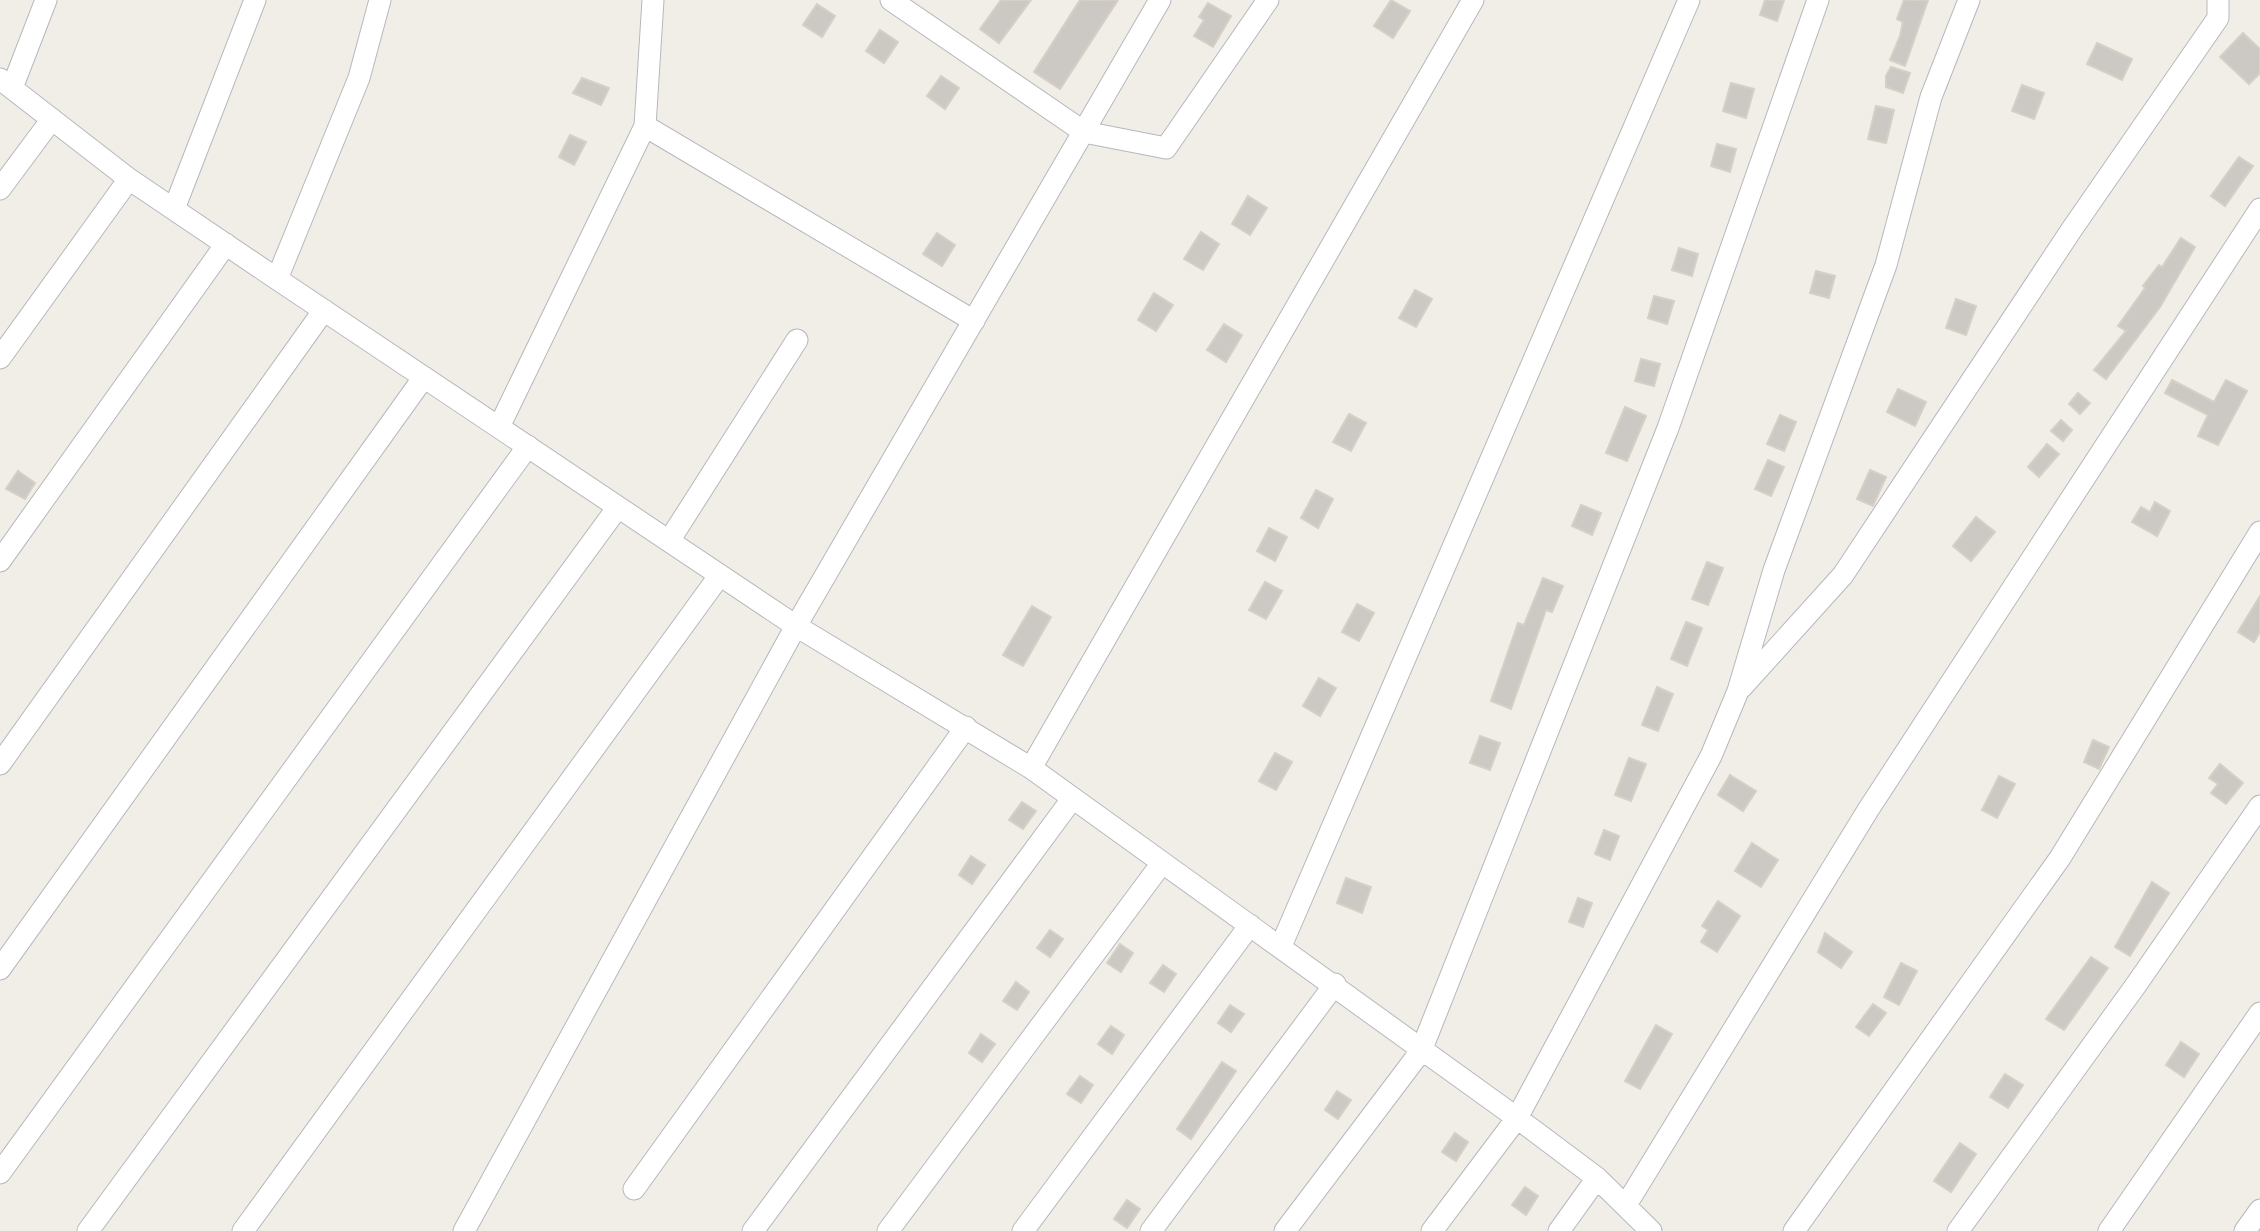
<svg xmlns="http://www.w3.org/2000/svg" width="2260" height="1231" font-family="'DM Sans',sans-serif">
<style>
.building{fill:#ccc9c4;stroke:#d6cfc5;stroke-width:2}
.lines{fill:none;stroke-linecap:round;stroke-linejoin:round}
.minor-casing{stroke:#b5b8bc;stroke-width:23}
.minor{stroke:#fff;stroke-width:21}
</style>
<rect width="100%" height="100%" fill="#f1eee8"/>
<path class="building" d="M1001,0H1031L999,43L980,29Z
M1080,0H1118L1060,89L1034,72Z
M1391,0L1410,11L1393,38L1374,26Z
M1765,0H1784L1777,21L1760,15Z
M1904,0H1928L1905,66L1890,60L1900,36L1903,22L1897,19Z
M1208,3L1231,16L1213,47L1194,36L1204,20L1199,17Z
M817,4L835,16L822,37L803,25Z
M880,30L898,42L884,63L866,51Z
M2243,33L2260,49V73L2249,84L2220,57Z
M2097,43L2132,59L2122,80L2087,64Z
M1891,67L1910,73L1903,93L1886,87V76Z
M941,76L959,88L945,109L927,96Z
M582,78L609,88L601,105L573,93Z
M1731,83L1754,89L1746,118L1723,111Z
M2022,85L2044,93L2034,119L2012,111Z
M1876,106L1894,110L1886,143L1868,139Z
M570,135L586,142L574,165L559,157Z
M1717,144L1736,149L1730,172L1711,166Z
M2239,157L2253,166L2225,206L2211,196Z
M1248,196L1267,208L1250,235L1232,224Z
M1201,232L1219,244L1203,270L1184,259Z
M937,233L955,245L942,266L923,254Z
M2181,238L2195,247L2160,307L2106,379L2094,370L2126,331L2118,326L2145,288L2143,286L2159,265L2162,267Z
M1679,248L1698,254L1692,276L1672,270Z
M1816,271L1835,276L1829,298L1810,293Z
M1415,290L1432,299L1416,327L1399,318Z
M1154,293L1173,305L1156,331L1138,320Z
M1654,296L1674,301L1667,324L1648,318Z
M1956,299L1976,306L1966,335L1946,328Z
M1224,324L1242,335L1226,362L1207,350Z
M1641,359L1660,364L1654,386L1635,381Z
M2172,380L2214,402L2226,380L2247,391L2218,445L2198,436L2208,415L2165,393Z
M1898,389L1926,402L1915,426L1887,412Z
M2078,393L2090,403L2080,414L2069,404Z
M1625,407L1646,416L1627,461L1606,453Z
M1349,414L1366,423L1351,451L1333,442Z
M1780,415L1796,422L1784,451L1767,444Z
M2061,420L2072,430L2063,441L2051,431Z
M2047,444L2059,454L2039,477L2028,467Z
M1768,460L1784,467L1771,496L1755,489Z
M1870,470L1886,477L1873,506L1857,499Z
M18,471L35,483L25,499L6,489Z
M1316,490L1333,499L1318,528L1301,518Z
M2155,502L2170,511L2157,536L2132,522L2141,507L2150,512Z
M1581,505L1601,513L1592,535L1572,526Z
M1976,517L1995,532L1971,561L1953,546Z
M1269,528L1287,537L1275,561L1257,551Z
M1707,562L1723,568L1708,605L1692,599Z
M1543,578L1563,586L1552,612L1546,610L1511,709L1491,701L1518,623L1524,625Z
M1265,582L1282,591L1266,619L1249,610Z
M2260,596V632L2254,642L2238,632Z
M1357,604L1374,613L1359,641L1342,632Z
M1032,606L1051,617L1023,666L1003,655Z
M1686,622L1702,628L1687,666L1671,659Z
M1319,678L1336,688L1320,716L1303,706Z
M1657,687L1673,694L1658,731L1642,725Z
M1480,736L1500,743L1490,770L1470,763Z
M2093,740L2109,747L2099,769L2084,762Z
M1275,753L1292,762L1276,790L1259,781Z
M1629,758L1646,764L1631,801L1615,795Z
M2220,764L2243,783L2226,804L2211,793L2218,784L2209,778Z
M1730,775L1756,791L1743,811L1718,795Z
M1999,776L2015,784L1997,818L1982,810Z
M1022,802L1036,811L1023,829L1009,820Z
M1604,830L1619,836L1610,860L1595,854Z
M1752,843L1778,860L1761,887L1735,871Z
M971,856L985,865L972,884L959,875Z
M1346,878L1371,887L1362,913L1337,903Z
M2152,882L2169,893L2130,956L2115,947Z
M1578,898L1592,903L1583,927L1569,922Z
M1718,901L1740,916L1717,952L1701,942L1708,930L1702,926Z
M1050,930L1063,939L1050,957L1037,948Z
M1825,933L1852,952L1841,968L1818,952Z
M1120,944L1133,953L1121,972L1107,963Z
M2091,957L2108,968L2064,1030L2046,1019Z
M1901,963L1917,971L1899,1005L1884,997Z
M1163,965L1176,974L1164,992L1150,983Z
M1016,982L1029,992L1017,1010L1003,1001Z
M1873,1004L1886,1013L1869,1036L1856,1027Z
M1230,1005L1244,1014L1231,1032L1218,1023Z
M1656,1025L1672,1034L1640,1089L1625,1081Z
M1111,1026L1124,1035L1112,1054L1098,1044Z
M981,1034L995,1044L982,1062L969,1053Z
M2181,1042L2199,1054L2184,1077L2166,1065Z
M1222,1062L1236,1071L1191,1139L1177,1129Z
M2005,1074L2023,1085L2008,1108L1990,1097Z
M1080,1076L1093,1085L1081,1103L1067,1094Z
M1337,1091L1351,1100L1338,1119L1325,1110Z
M1455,1133L1468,1142L1456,1161L1442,1152Z
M1960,1143L1976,1154L1951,1192L1934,1181Z
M1525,1187L1538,1196L1526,1215L1512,1205Z
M1127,1200L1140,1209L1127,1228L1114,1219Z"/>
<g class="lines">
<defs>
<path id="minor" d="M891,0L1084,132L1166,148L1268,0
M0,79L129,179L277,279L796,626L1031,768L1517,1118L1597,1178L1651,1231
M12,88L46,0
M645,126L974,321
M0,189L52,119
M174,209L255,0
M277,279L359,78L380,0
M0,358L129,179
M499,427L645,126L653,0
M669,541L797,340
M0,561L226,244
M1741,688L1843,575L2072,229L2218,18V0
M0,764L324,310
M1031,768L1473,0
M1281,946L1689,0
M0,969L424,377
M0,1173L528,446
M634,1189L966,727
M1626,1205L1868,810L2260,209
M88,1231L618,507
M243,1231L720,575
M464,1231L796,626L1160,0
M753,1231L1072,799
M888,1231L1162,863
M1023,1231L1250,925
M1151,1231L1335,984
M1285,1231L1421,1051L1668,428L1818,0
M1432,1231L1517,1118L1711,756L1738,691L1774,570L1886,265L1931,97L1969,0
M1559,1231L1597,1178
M1794,1231L2060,858L2260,532
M1958,1231L2136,985L2260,806
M2109,1231L2260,1013
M2245,1231L2260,1210"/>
</defs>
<use href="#minor" class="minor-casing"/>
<use href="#minor" class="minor"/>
</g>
</svg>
